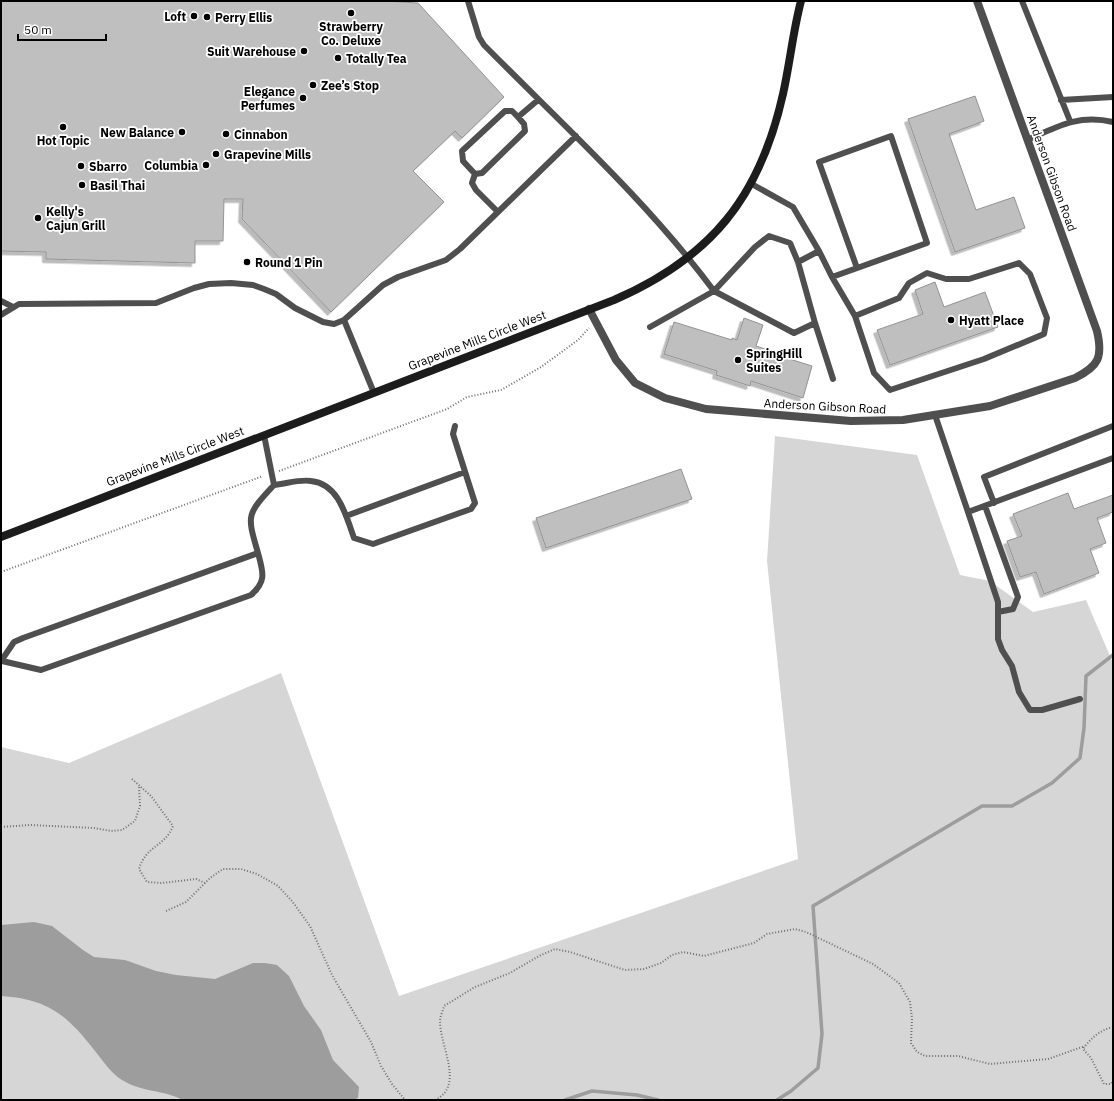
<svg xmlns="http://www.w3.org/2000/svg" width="1114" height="1101" font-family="'IBM Plex Sans',sans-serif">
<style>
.green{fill:#d6d6d6}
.water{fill:#9d9d9d}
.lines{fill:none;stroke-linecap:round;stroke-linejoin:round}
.stream{stroke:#9d9d9d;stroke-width:3.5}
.building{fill:#bfbfbf;stroke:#939393;filter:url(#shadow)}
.path{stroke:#717171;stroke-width:2;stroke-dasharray:1 2;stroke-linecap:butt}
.lane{stroke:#4f4f4f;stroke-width:6}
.street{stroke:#4f4f4f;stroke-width:8}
.secondary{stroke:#1c1c1c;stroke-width:8}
.poi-dot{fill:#000;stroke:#fff;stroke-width:1.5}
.labels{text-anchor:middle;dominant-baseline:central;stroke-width:3.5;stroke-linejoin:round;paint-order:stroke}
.poi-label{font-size:12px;font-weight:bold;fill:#000;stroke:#fff;text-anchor:start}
.street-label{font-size:12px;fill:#000;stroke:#fff}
</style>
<defs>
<filter id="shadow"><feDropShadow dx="-3.5" dy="3.5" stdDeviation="0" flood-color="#0004"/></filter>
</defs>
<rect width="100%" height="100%" fill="#fff"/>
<path class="green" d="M775,436L917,455L960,575L990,581L1033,612L1086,600L1113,663V1100H1V747L69,763L281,673L399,996L798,859L767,561Z"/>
<path class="water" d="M34,922L52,926L83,950L94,957L125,960L156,971L176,975L215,979L253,963H265L277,965L289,976L304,1006L321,1030L333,1060L359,1087L358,1098L353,1100H183C164,1090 141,1092 122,1080C111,1073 103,1061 95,1051C67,1015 48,999 1,996V925Z"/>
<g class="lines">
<path class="stream" d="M565,1100L592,1091L637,1095L658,1100
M777,1100L791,1091L818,1068L822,1034L813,906L982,806H1012L1052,783L1080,758L1084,728L1086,676L1113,655"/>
</g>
<path class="building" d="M1,1H385L418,3L504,97L462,138L455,131L413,171L444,202L331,312L242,219L243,199H224L223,241H195V263L46,259V252L1,251Z
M975,96L984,121L949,134L976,210L1014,197L1025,228L955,252L908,119Z
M935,282L944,307L985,292L998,327L890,365L877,330L923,314L915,290Z
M744,318L763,325L756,346L765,349L764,351L812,366L803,398L751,381L750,386L716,375L717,371L664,354L674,322L732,340V338L737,340Z
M681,469L692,499L546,548L536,518Z
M1068,493L1074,509L1113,495V512L1097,518L1106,543L1090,549L1099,573L1044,594L1036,572L1020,577L1007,541L1022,536L1013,514Z"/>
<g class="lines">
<path class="path" d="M279,471L447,409L467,397L501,390L541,367L578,340L589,328
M1,572L263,476
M132,779L151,796L173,826C165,847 146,845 139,869L147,882L162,883L196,879L205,883
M1,827L30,825L94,828L111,831L122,830L135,821L140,806L139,786
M166,911L186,902L210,878L223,869H241L257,874L278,886L292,901L310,926L332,975L371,1042L381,1066L392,1084L405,1100
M1113,1027C1100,1030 1091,1038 1083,1049L1091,1058L1104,1084H1111L1113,1080
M435,1100C465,1086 440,1047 440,1021C440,1016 443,1011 444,1006L475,987L510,973L539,956L555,949L570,952L625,970L644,969L661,963L672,955L683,952L704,956L754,943L767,934L795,929L806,932L873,964L899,983L910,1002L912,1018L911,1043L917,1052L925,1056H958L990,1064L1048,1059L1085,1046"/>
<path class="lane" d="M468,1L479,37L484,45C563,125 647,201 714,291L650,327
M1022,1L1070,121
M1061,100L1113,97
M518,117L512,111H505L462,151L463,161L475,174L482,173L525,131L524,124L518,117L538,100
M1027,140C1058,126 1079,114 1113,122
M475,174L472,183L476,190L498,212
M750,183L793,207L819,251L798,262L790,243L769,236L755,247L714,291L794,333L815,323L798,262
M819,251L832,277L927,243L891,136L819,162L857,268
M832,277L855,316L899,298L909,283L927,273L946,279H969L1019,263L1030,274L1047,318L1044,334L984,359L890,390L874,373L855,316
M1,301L13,307
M1,315L19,304L156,303L194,288L209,284L231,283L253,285L264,289L276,294L295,308L323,322L334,324L344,320L383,285L398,277L446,260L460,249L576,136
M344,320L374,393
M815,323L833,379
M935,415L968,512L1113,458
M264,435L274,485
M994,503L984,477L1113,426
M968,512L998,602V612L1013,609L1018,597L985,506
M346,516L465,472
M998,612V639L1002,650L1012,666L1019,692L1030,710H1042L1080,699
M1,661L14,642L23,638L258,553C247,515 246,515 274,485C285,484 300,479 311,481C339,484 346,516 354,538L373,544L471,509L475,503L453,434L455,426
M2,661L41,670L251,595C267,581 263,572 258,553"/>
<path class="street" d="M589,309L616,360L635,383L665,398L706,409L851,421L903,420L990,406L1075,378C1099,366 1103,357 1097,331L977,1"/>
<path class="secondary" d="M1,537L614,300C711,258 760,197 783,94C790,63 793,31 801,1"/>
</g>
<g class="poi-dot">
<circle cx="351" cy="13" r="4"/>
<circle cx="194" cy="16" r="4"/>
<circle cx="207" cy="17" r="4"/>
<circle cx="304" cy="51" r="4"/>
<circle cx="338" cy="58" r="4"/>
<circle cx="313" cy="85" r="4"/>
<circle cx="303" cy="98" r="4"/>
<circle cx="63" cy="127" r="4"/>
<circle cx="182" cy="132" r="4"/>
<circle cx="226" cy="134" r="4"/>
<circle cx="216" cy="154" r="4"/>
<circle cx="206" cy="165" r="4"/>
<circle cx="81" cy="166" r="4"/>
<circle cx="82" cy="185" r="4"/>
<circle cx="38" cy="218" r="4"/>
<circle cx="247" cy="262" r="4"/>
<circle cx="951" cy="320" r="4"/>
<circle cx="738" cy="360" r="4"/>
</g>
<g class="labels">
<g class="poi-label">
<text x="186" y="16" text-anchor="end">Loft</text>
<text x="215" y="17">Perry Ellis</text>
<text x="351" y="26" text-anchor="middle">Strawberry<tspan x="351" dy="14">Co. Deluxe</tspan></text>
<text x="296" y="51" text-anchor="end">Suit Warehouse</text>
<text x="346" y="58">Totally Tea</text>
<text x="321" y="85">Zee’s Stop</text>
<text x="295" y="91" text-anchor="end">Elegance<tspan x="295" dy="14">Perfumes</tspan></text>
<text x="174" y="132" text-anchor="end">New Balance</text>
<text x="234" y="134">Cinnabon</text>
<text x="63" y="140" text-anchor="middle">Hot Topic</text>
<text x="224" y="154">Grapevine Mills</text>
<text x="198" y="165" text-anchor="end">Columbia</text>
<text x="89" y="166">Sbarro</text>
<text x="90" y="185">Basil Thai</text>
<text x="46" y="211">Kelly's<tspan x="46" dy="14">Cajun Grill</tspan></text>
<text x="255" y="262">Round 1 Pin</text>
<text x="959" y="320">Hyatt Place</text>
<text x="746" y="353">SpringHill<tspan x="746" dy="14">Suites</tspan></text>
</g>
<g class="street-label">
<text transform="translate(1052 173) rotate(70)">Anderson Gibson Road</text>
<text transform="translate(477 340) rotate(-21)">Grapevine Mills Circle West</text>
<text transform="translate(825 406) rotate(3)">Anderson Gibson Road</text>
<text transform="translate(175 456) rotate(-21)">Grapevine Mills Circle West</text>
</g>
</g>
<rect width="1114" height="1101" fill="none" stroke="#000000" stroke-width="4"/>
<path d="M18 34v6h88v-6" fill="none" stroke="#000000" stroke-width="2"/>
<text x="24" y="34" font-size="12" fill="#000000" stroke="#ffffff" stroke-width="3" paint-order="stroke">50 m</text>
</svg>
